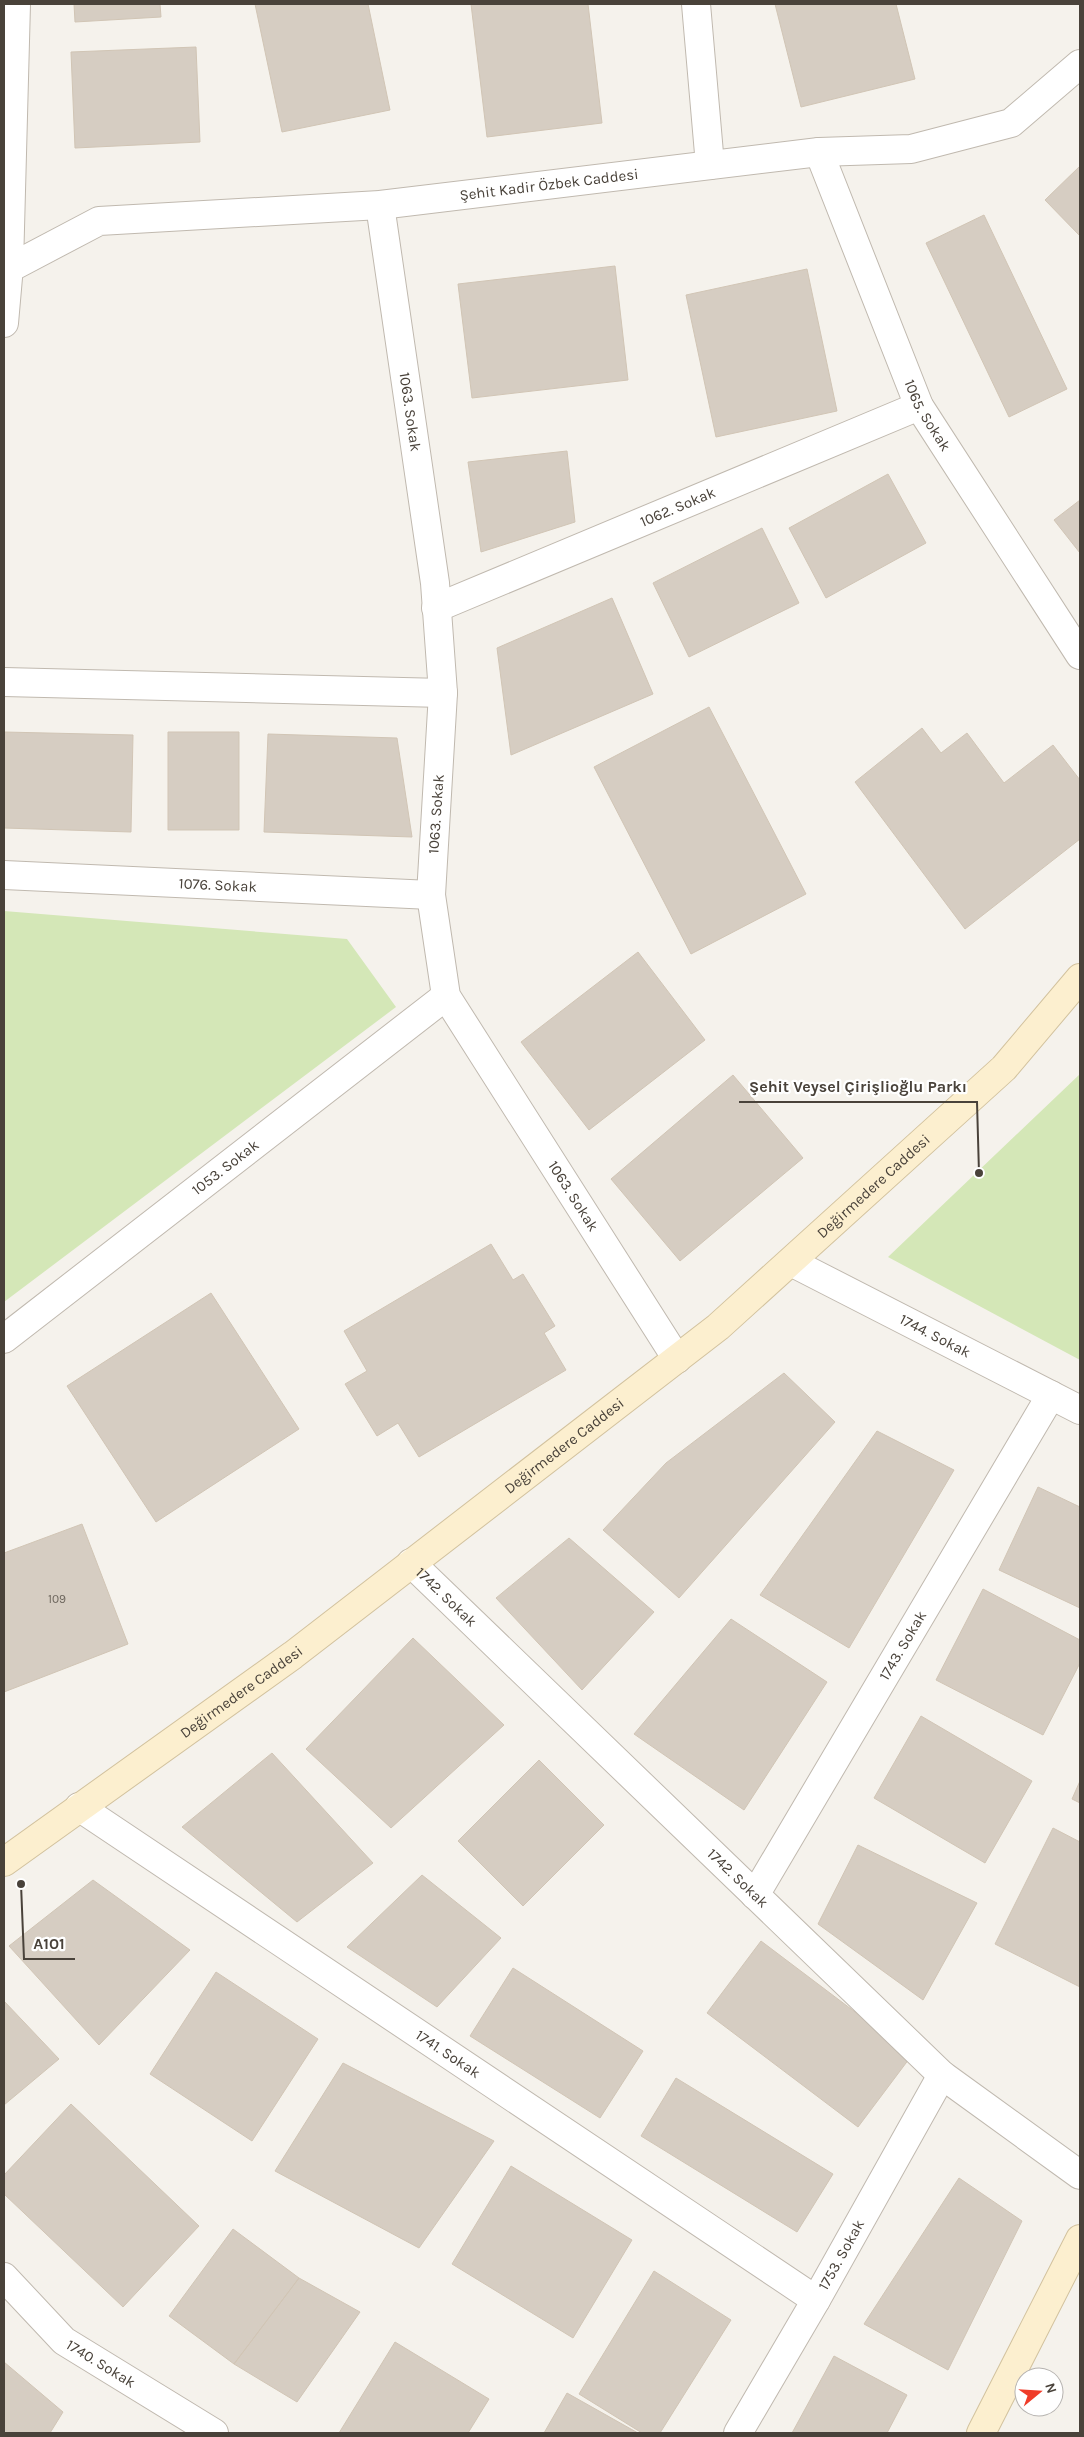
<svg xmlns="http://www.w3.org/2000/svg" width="1084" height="2437" font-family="Karla,sans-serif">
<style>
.green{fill:#d4e7b7}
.building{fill:#d6cdc2;stroke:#d1c5b5}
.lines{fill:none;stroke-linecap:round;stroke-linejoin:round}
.street-casing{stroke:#c0b9af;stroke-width:30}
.secondary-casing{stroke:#d2c29e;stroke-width:30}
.street{stroke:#fff;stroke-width:28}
.secondary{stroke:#fcefcf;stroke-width:28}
.labels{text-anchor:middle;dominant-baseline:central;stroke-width:4.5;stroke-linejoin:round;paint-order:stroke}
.number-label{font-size:12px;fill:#6c655c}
.street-label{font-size:15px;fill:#49423a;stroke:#fff}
.leader{fill:none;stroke:#49423a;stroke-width:2}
.callout-dot{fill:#49423a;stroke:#fff;stroke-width:2}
.callout-label{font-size:16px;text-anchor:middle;font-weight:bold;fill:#49423a;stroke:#fff;stroke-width:4.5;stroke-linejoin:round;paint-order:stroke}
</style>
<rect width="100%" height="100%" fill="#f5f2ec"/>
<path class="green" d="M4,911L347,939L396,1007L4,1302Z
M1080,1074V1360L888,1257Z"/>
<path class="building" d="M74,4H160L161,17L75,22Z
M255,4H368L390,110L282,132Z
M471,4H588L602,123L487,137Z
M775,4H896L915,79L801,107Z
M196,47L200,142L75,148L71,52Z
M1080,166V236L1045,200Z
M984,215L1067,389L1009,417L926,243Z
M615,266L628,380L472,398L458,284Z
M807,269L837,411L716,437L686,295Z
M567,451L575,522L481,552L468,462Z
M888,474L926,543L826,598L789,528Z
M1080,500V553L1054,520Z
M762,528L799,603L689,657L653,583Z
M612,598L653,694L511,755L497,648Z
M709,707L806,894L691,954L594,767Z
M922,728L941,753L967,733L1004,783L1053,745L1080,780V839L965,929L855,782Z
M4,732L133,735L131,832L4,828Z
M168,732H239V830H168Z
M268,734L397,738L412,837L264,832Z
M638,952L705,1040L589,1130L521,1042Z
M733,1075L803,1158L680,1261L611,1179Z
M491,1244L513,1280L523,1274L555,1326L544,1333L566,1370L419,1457L398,1423L377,1436L345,1384L367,1371L344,1331Z
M211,1293L299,1429L156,1522L67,1386Z
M784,1373L835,1422L679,1598L603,1530L666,1463Z
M877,1431L954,1470L849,1648L760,1595Z
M1038,1487L1080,1507V1608L999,1570Z
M82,1524L128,1644L4,1692V1553Z
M569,1538L654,1612L582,1690L496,1598Z
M983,1589L1080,1640V1663L1043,1735L936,1680Z
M731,1619L827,1682L744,1810L634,1734Z
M413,1638L504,1725L391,1828L306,1749Z
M921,1716L1032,1781L985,1863L874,1798Z
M272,1753L373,1863L297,1922L182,1827Z
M539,1760L604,1825L523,1906L458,1841Z
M1080,1781V1803L1072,1799Z
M1053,1828L1080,1842V1987L995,1944Z
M858,1845L977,1903L923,2000L818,1924Z
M422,1875L501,1938L437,2007L347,1947Z
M93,1880L190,1950L99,2045L9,1946Z
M761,1941L912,2055L858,2127L707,2013Z
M513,1968L643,2051L600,2118L470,2036Z
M216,1972L318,2039L252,2141L150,2074Z
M4,2001L59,2059L4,2105Z
M343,2063L494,2141L419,2248L275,2171Z
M676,2078L833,2174L797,2232L641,2136Z
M71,2104L199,2226L123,2307L4,2194V2175Z
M511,2166L632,2240L573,2338L452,2264Z
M959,2178L1022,2221L948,2370L864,2324Z
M233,2229L299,2278L234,2364L169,2316Z
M654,2271L731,2320L660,2433H642L579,2394Z
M299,2278L360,2312L297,2402L234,2364Z
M395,2342L489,2399L468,2433H339Z
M834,2356L907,2395L887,2433H792Z
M4,2362L63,2412L50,2433H4Z
M567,2393L638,2433H544Z"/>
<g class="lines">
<defs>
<g id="street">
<path d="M696,4L710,165"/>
<path id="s1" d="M819,152L919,406L1080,655"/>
<path id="s2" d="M380,205L435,583L443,693L431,895L446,996L677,1359"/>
<path id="s3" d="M4,271L99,221L380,205L819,152L911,149L1011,123L1080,64"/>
<path d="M4,323L9,266L16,4"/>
<path id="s4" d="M436,608L919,406"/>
<path d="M4,682L443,693"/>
<path id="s5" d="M4,875L431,895"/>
<path id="s6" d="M791,1262L1080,1410"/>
<path id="s7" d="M4,1339L446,996"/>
<path id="s8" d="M411,1563L942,2075L1080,2175"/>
<path id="s9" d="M79,1807L816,2300"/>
<path id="s10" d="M755,1895L1051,1395"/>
<path id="s11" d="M4,2277L64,2341L214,2433"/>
<path id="s12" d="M738,2433L816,2300L942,2075"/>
</g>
<g id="secondary">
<path id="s13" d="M4,1862L293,1655L718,1327L1004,1068L1080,978"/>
<path d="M981,2433L1080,2239"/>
</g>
</defs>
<use href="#street" class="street-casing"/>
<use href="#secondary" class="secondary-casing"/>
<use href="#street" class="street"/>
<use href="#secondary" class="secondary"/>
</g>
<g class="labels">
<g class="number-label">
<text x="57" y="1599">109</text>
</g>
<g class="street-label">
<text stroke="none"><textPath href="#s3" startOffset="559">Şehit Kadir Özbek Caddesi</textPath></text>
<text stroke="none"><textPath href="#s2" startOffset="209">1063. Sokak</textPath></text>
<text stroke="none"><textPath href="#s1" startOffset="285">1065. Sokak</textPath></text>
<text stroke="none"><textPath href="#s4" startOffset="262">1062. Sokak</textPath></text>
<text transform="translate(436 814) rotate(-86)">1063. Sokak</text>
<text stroke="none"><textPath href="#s5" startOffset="214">1076. Sokak</textPath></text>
<text stroke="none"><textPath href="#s7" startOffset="280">1053. Sokak</textPath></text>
<text stroke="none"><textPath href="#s13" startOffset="1102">Değirmedere Caddesi</textPath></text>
<text stroke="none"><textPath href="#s2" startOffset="1034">1063. Sokak</textPath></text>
<text stroke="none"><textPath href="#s6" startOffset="162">1744. Sokak</textPath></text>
<text stroke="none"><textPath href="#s13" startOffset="698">Değirmedere Caddesi</textPath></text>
<text stroke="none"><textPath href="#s8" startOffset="49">1742. Sokak</textPath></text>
<text stroke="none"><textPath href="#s10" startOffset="290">1743. Sokak</textPath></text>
<text stroke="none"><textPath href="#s13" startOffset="292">Değirmedere Caddesi</textPath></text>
<text stroke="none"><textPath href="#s8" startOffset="454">1742. Sokak</textPath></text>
<text stroke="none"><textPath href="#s9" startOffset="444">1741. Sokak</textPath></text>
<text stroke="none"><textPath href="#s12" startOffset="206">1753. Sokak</textPath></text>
<text stroke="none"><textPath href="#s11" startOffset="131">1740. Sokak</textPath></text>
</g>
</g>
<path class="leader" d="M979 1173L977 1102H739M21 1884L24 1959H75"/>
<g class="callout-dot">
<circle cx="979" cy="1173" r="5"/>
<circle cx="21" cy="1884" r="5"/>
</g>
<g class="callout-label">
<text x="858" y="1092">Şehit Veysel Çirişlioğlu Parkı</text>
<text x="49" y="1949">A101</text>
</g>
<rect width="1084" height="2437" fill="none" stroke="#49423a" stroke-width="10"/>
<g transform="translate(1039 2392) rotate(72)"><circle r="24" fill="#ffffff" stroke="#b6b3b0"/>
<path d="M0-4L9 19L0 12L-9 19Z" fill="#ef3c29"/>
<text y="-8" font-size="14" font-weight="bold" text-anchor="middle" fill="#49423a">N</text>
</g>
</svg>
